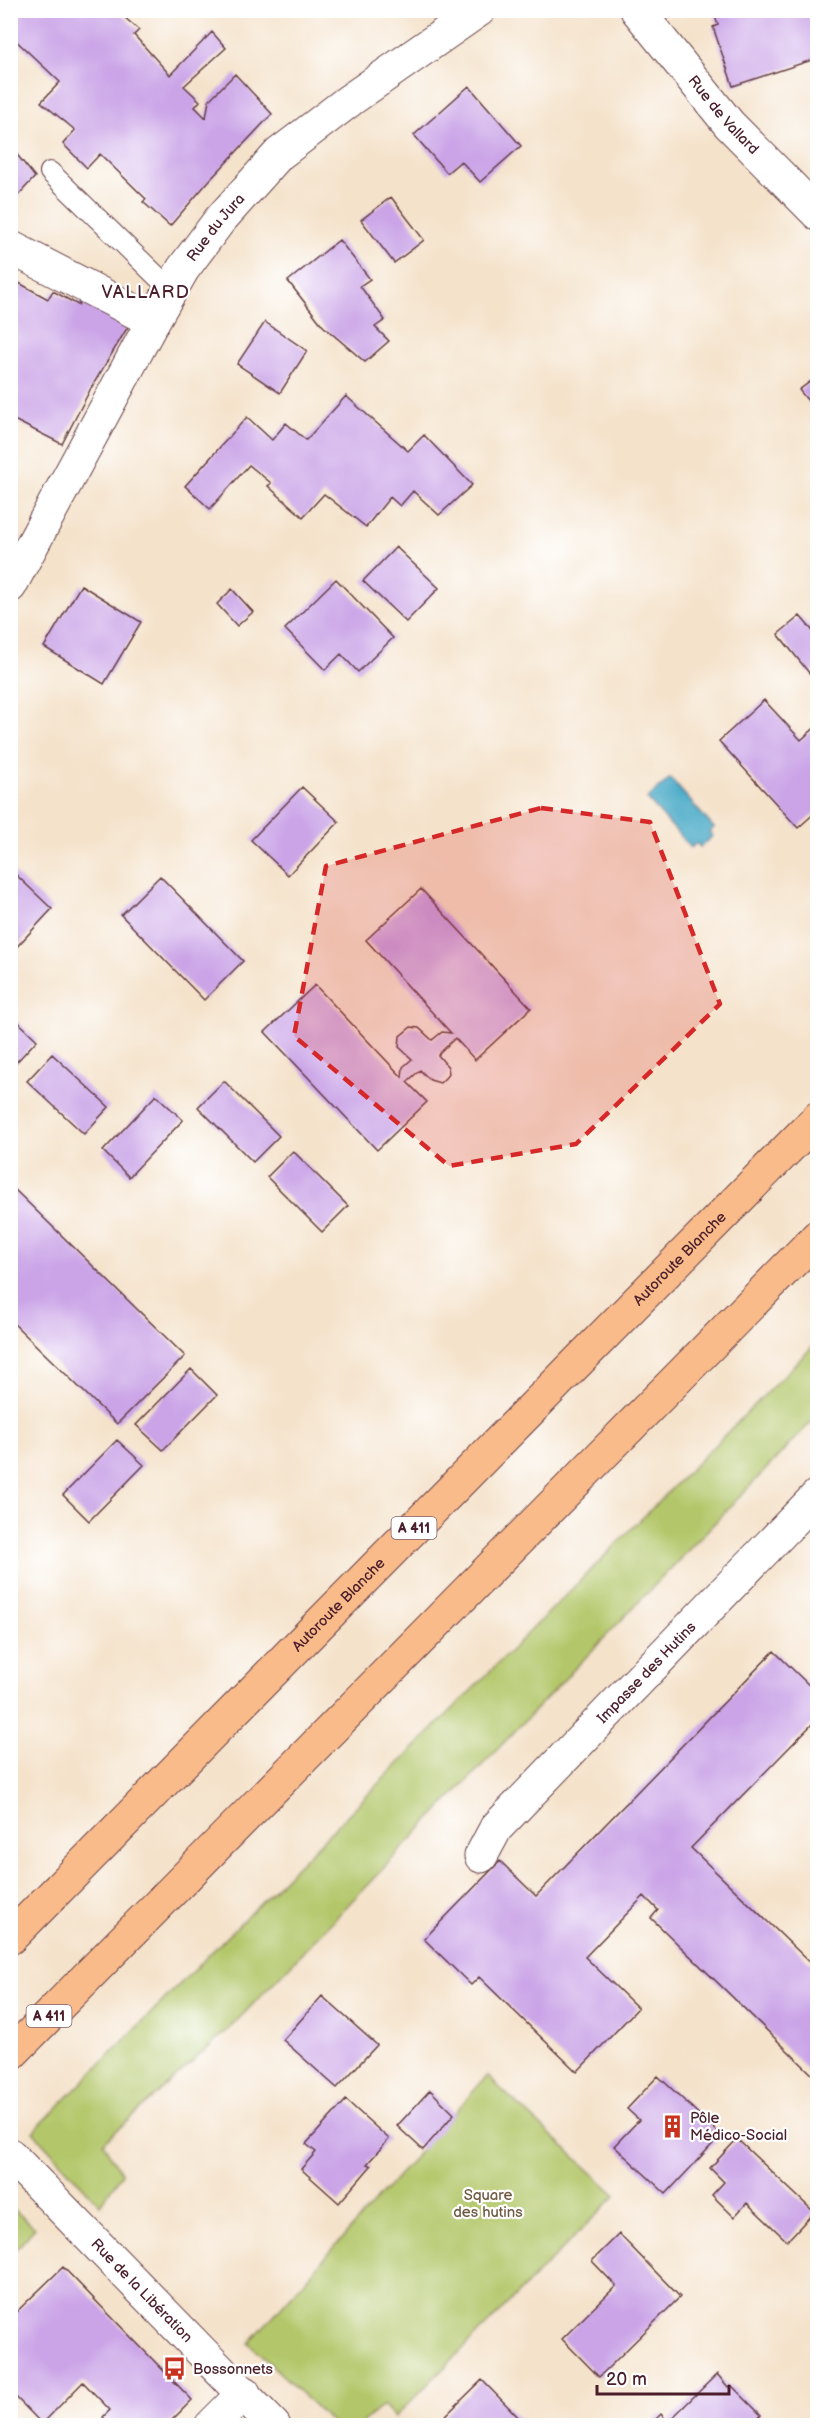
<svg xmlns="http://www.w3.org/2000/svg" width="828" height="2436" font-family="'Balsamiq Sans',sans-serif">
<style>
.green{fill:#b3c76a;stroke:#7e734a;stroke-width:1.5}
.water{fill:#46a9c6;stroke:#486478;stroke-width:1.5}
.building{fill:#caa4e7}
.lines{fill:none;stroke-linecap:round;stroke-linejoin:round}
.service-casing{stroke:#643c43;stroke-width:22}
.minor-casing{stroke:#643c43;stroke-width:35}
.motorway-casing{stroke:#643c43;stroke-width:35}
.service{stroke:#fff;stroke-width:20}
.minor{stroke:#fff;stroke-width:33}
.motorway{stroke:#fabb8b;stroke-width:33}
.marked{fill:#d62828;fill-opacity:0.2;stroke:#d62828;stroke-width:4.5;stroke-dasharray:12 8;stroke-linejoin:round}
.labels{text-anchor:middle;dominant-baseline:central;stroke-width:4.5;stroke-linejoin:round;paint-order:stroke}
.shield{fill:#fff;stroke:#80626b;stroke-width:1.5}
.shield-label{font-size:14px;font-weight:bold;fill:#4a1f2b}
.street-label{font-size:15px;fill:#4a1f2b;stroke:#fff}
.poi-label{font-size:15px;fill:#4a1f2b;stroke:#fff;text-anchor:start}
.park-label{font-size:15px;fill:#6f5a41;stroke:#fff}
.quarter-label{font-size:18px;letter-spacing:1.5px;fill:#4a1f2b;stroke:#fff}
</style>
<rect width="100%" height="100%" fill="#fff"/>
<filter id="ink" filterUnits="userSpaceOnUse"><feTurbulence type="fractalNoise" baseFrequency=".0167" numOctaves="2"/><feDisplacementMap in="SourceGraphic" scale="12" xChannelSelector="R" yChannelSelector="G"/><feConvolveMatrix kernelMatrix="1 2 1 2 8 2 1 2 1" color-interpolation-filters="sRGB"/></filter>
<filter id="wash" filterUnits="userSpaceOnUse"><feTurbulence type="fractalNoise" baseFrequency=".008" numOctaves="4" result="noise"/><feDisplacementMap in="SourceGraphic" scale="24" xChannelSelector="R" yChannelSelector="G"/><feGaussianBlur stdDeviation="1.35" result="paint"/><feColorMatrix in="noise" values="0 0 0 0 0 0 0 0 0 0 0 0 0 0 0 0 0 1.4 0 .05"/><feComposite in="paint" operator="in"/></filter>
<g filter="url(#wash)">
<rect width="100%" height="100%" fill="#f4e2ca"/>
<path class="green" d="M817,1342V1416L231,2027L103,2143L122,2174L100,2205L33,2132Z
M487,2076L616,2195L395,2417L383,2405L359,2425H334L249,2343Z
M10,2206L35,2228L11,2255H10Z"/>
<path class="water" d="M670,778L714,828L709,832L713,836L700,847L696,843L691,848L647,799Z"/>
<g id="blocks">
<path class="building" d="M10,10H116L139,30L134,35L170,75L212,32L226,48L184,86L200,101L195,107L206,118L209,100L235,74L272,114L208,182L170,226L143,202L146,199L100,154L87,168L63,144L75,130L41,102L60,82L10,35Z
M713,10H818V58L733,86L713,27L718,25Z
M469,86L521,146L480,182L461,161L447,173L414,135Z
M10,146L35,177L10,204Z
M391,197L424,240L394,263L361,220Z
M339,240L370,279L360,286L385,320L375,327L389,341L365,362L323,326L288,281Z
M10,278L48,299L53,291L78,305L82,300L129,325L91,388L62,444L10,418V365L15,357L10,355Z
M265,322L307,351L280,393L237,364Z
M818,376V413L799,390Z
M346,396L408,451L424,435L472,485L439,515L413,491L400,506L390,497L366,527L324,494L303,517L268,486L271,483L249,465L210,509L185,486L247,417L272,440L286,423L306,440Z
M396,547L439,588L406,622L363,581Z
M336,579L393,638L358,672L341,654L325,670L285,629Z
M81,585L141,622L104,684L44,647Z
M232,589L253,612L237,626L217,604Z
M800,616L818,637V668L810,674L778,634Z
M764,700L801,740L818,725V810L798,828L719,741Z
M302,787L339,822L288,875L251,840Z
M10,869L52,909L10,954Z
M160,876L243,961L204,1000L121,915Z
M421,889L531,1008L475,1060L455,1038L438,1055L448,1067L449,1074L440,1083L430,1080L420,1070L407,1082L427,1102L377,1150L265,1032L315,985L402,1077L403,1067L412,1059L399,1047L400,1036L411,1027L419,1028L432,1040L442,1032L451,1033L366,940Z
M10,1014L37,1040L12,1067L10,1065Z
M52,1054L109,1107L84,1134L27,1081Z
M224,1081L279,1136L253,1162L198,1107Z
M156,1095L183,1120L129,1177L103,1151Z
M293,1151L348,1206L322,1232L267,1177Z
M10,1185L185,1356L117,1424L10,1320Z
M191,1369L217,1395L163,1450L136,1425Z
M117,1440L144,1465L89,1521L63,1495Z
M774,1651L818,1694V1718L691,1848L818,1970V2080L651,1918L658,1910L644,1896L585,1957L638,2008L577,2072L479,1977L471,1985L424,1939L500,1861L536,1896Z
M322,1996L377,2045L337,2088L283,2040Z
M658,2076L721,2135L666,2194L614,2146L639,2120L627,2109Z
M430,2090L454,2114L423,2150L397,2126Z
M346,2100L389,2139L367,2164L371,2166L339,2203L301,2169L316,2152L306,2144Z
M737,2139L814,2212L787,2241L747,2203L734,2217L712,2195L724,2182L710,2168Z
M619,2234L680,2297L599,2377L562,2339L616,2286L592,2261Z
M63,2267L192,2400L166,2426H111L103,2417L110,2410L83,2382L42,2424L10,2391V2318Z
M717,2374L728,2387L731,2385L761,2415L750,2426H649L661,2414L668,2422Z
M482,2380L527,2426H435Z"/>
</g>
</g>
<g filter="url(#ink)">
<use href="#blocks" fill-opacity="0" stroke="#643c43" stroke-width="1.5"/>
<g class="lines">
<defs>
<path id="service" d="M50,172L171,290"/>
<g id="minor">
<path id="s1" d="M637,10L729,124L818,214"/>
<path d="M10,247L153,321"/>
<path id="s2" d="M10,586L153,321L183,269L219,221L279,154L350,100L479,10"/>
<path id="s3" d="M481,1856L496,1828L818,1495"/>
<path id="s4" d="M10,2155L274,2426"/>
<path d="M211,2426L244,2393"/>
</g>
<g id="motorway">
<path id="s5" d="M10,1938L818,1118"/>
<path d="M10,2055L818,1236"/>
</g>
</defs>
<use href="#service" class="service-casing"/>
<use href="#minor" class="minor-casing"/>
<use href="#motorway" class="motorway-casing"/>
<use href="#service" class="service"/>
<use href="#minor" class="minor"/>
<use href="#motorway" class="motorway"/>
</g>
</g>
<path class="marked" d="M541,808L650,822L720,1004L576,1144L449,1166L294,1036L326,866Z"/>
<defs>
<symbol id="building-bare" viewBox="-9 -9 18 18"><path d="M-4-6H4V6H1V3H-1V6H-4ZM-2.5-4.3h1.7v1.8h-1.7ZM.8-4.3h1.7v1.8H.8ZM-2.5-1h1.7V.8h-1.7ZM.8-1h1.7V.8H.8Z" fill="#c8321e" stroke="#fff" stroke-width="2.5" paint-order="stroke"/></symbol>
<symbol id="bus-bare" viewBox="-9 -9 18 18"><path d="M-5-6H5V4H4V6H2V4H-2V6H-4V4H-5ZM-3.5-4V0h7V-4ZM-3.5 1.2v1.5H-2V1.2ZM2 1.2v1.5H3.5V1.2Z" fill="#c8321e" stroke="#fff" stroke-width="2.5" paint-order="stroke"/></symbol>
</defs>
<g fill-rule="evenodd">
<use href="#building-bare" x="656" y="2110" width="33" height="33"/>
<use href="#bus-bare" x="158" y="2352" width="33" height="33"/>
</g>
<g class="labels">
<g class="shield">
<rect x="391.5" y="1517" width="45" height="22" rx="4.5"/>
<rect x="26.5" y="2005" width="45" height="22" rx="4.5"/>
</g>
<g class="shield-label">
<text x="414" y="1528">A 411</text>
<text x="49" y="2016">A 411</text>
</g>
<g class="street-label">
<text stroke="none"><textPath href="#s1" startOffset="136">Rue de Vallard</textPath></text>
<text stroke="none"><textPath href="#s2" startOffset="414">Rue du Jura</textPath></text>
<text stroke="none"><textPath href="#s5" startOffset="954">Autoroute Blanche</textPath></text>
<text stroke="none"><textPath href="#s5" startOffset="468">Autoroute Blanche</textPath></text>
<text stroke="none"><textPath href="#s3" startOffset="248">Impasse des Hutins</textPath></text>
<text stroke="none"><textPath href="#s4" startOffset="189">Rue de la Libération</textPath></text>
</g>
<g class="poi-label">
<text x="690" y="2118">Pôle<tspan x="690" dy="17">Médico-Social</tspan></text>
<text x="193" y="2369">Bossonnets</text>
</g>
<g class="park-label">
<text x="488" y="2195">Square<tspan x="488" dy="17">des hutins</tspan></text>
</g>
<g class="quarter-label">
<text x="146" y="292">VALLARD</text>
</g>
</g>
<rect width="828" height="2436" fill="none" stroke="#fff" stroke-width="36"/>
<path d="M597 2385v9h132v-9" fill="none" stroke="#4a1f2b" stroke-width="3"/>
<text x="606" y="2385" font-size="18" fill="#4a1f2b" stroke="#ffffff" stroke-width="4.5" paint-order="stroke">20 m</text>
</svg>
